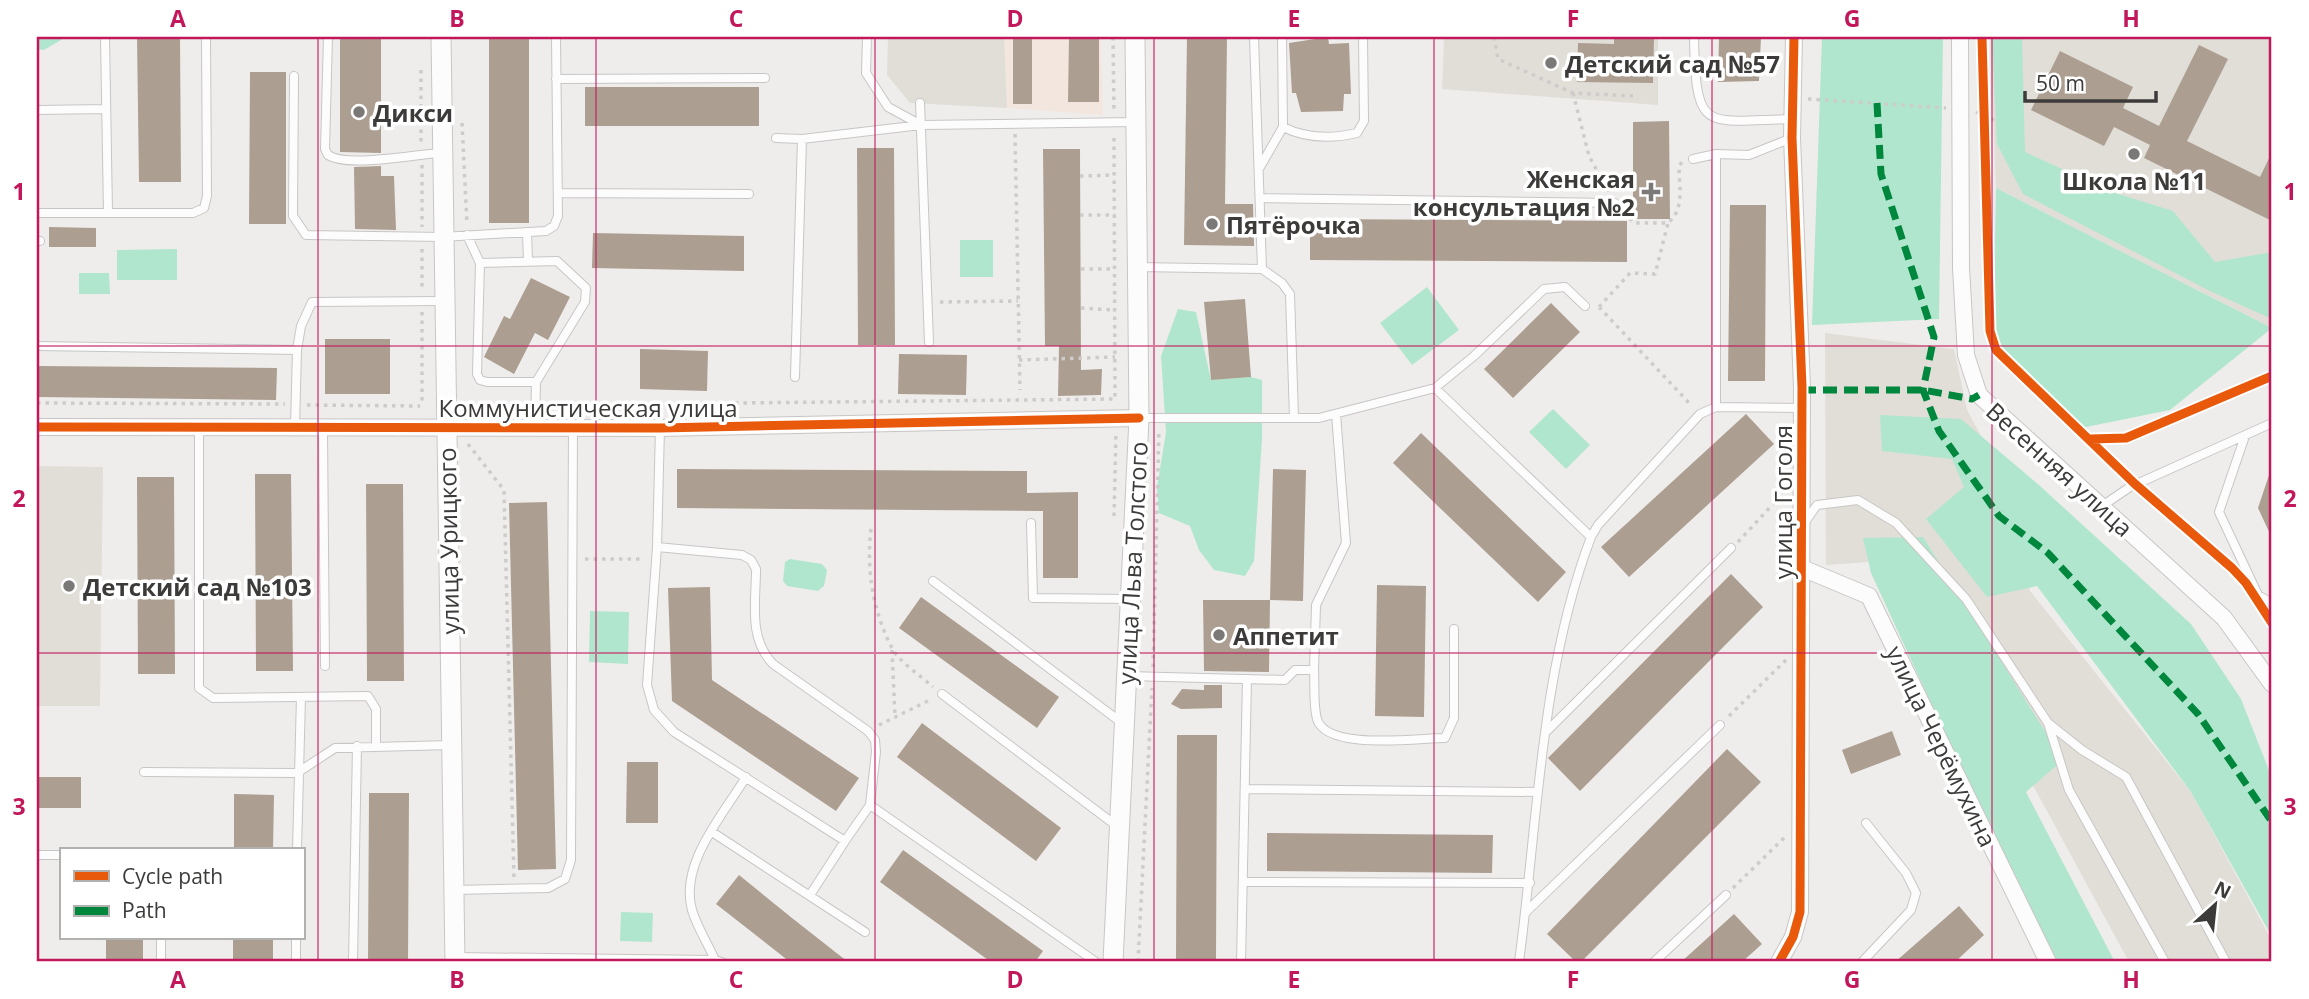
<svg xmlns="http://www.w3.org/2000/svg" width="2309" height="999" font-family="'Open Sans',sans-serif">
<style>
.commercial{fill:#f3e6de}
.built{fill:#e1ded7}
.green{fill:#b1e6ce}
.building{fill:#ac9e91}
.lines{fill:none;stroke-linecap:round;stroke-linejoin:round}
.service-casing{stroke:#c8c6c5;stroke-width:10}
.minor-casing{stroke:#c8c6c5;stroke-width:18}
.tertiary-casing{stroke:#c8c6c5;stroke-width:21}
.path{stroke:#cdcccb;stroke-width:3.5;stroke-dasharray:3.5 5;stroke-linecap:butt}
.service{stroke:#fdfcfc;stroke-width:8}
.minor{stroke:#fdfcfc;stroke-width:16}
.tertiary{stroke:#fdfcfc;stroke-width:19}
.quiet{stroke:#00873e;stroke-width:7;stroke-dasharray:14 7;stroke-linecap:butt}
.cycleway-casing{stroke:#fff;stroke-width:13}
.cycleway{stroke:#e8590c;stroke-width:9}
.grid{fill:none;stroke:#c2185b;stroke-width:2;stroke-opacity:0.55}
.poi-dot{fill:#7b7977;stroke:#fff;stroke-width:2.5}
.labels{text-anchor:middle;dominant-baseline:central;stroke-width:7;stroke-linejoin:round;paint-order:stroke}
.poi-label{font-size:24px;font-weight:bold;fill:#3c3b39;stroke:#fff;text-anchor:start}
.street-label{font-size:24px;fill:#3c3b39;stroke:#fff}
.neatline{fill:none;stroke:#c2185b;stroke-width:2.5}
.grid-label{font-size:23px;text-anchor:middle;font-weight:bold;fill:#c2185b}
</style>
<rect width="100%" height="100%" fill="#efedeb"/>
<path class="commercial" d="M1004,37H1101L1103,115L1007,108Z"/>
<path class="built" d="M888,37H1004L1007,108L910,103L887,75Z
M1444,37H1658V105L1442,89Z
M1990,37H2272V328L1996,188Z
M1825,333L1954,349L1967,410L2014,497L2030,591L2191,792L2272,941V962H2129L1910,559L1826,565Z
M37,466L103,467L100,706H37Z"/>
<path class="green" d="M37,37H66L44,50L37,49Z
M1822,37H1943L1939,319L1812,325Z
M1992,37H2022L2025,152L2112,192L2173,211L2215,262L2272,252V319L2210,291L2023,194L1997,144Z
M1996,188L2272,328L2170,410L2081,428L1993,337Z
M960,240H993V277H960Z
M177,249V280H117V250Z
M79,273H109L110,294H79Z
M1427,287L1459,330L1412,365L1380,323Z
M1178,309L1196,312L1211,380L1251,377L1262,380V439L1254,561L1245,576L1214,570L1199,550L1190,526L1159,513L1157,487L1166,432L1161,356Z
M1553,409L1590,445L1566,469L1529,432Z
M1880,415L1961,419L2039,485L2191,624L2241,699L2272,778V937L2191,792L2037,586L1987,597L1926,519L1964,487L1952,459L1882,451Z
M1923,537L2063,760L2026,792L2115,962H2058L1989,829L1871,573L1863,538Z
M790,559L822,564L827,570L824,586L818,591L787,586L783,581L785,562Z
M590,611L629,612L628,664L589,662Z
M621,912L653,913L652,942L620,941Z"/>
<path class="building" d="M137,37H180L181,182H139Z
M340,37H381V153L340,152Z
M489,37H529V223H489Z
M1013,37H1032V104H1013Z
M1069,37H1099V102H1068Z
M1187,37H1227L1225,204H1253L1254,246L1184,245Z
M1328,37L1329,44L1349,43L1351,94H1344L1343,111L1301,112L1296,93H1292L1289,43Z
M1614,37H1654L1653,83L1577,82L1578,43L1614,44Z
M1719,37H1761L1759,81L1718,82Z
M2199,45L2228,59L2187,141L2260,177L2272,152V221L2144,158L2150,145L2114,127L2104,146L2031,110L2060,51L2133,87L2123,108L2159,126Z
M250,72H286V224H249Z
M585,87H759V126H585Z
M1669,121L1670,219H1633V122Z
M857,148H894L895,345H858Z
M1043,149H1080L1081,370L1102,369L1101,395L1058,396L1059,346H1045Z
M381,166V176H394L396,230L355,229L354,167Z
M1730,205H1766L1765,381H1728Z
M1310,219L1627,221V262L1310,260Z
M49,227L96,228V247H49Z
M593,233L744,236V271L592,268Z
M531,278L570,297L548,340L535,333L514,374L484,357L504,316L510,319Z
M1245,299L1251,377L1211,380L1204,302Z
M1551,303L1580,332L1513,398L1484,369Z
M325,339H390V394H325Z
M640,349L708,351L707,391L640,389Z
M899,354L967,355L966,395L898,394Z
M37,366L277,368L276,400L37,397Z
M1746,414L1774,444L1629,577L1601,547Z
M1421,433L1566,572L1538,602L1393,463Z
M677,469L1027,471V493L1078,492V578H1043V511L677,508Z
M1273,469L1306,470L1303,601L1270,600Z
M2270,472H2272V538L2258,508Z
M255,474H291L293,671H256Z
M137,477H174L175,674H138Z
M366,484H403L404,681H367Z
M547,502L556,869L518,870L509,503Z
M1731,574L1763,607L1580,791L1548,758Z
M1377,585L1426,586L1424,717L1375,716Z
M710,587L712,680L859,778L836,811L672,701L668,588Z
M921,597L1059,697L1037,728L899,628Z
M1203,600H1270L1269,672L1204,671Z
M1204,685H1222V708L1181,709L1171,704L1182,689L1204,690Z
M922,723L1061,828L1036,861L897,757Z
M1892,731L1901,755L1851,774L1842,750Z
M1177,735H1217L1216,962H1176Z
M1727,749L1761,782L1581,962H1576L1547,934Z
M627,762H658V823H626Z
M37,777H81V808H37Z
M369,793H409L408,962H368Z
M234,794L274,795L273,850H234Z
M1267,833L1493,835L1492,873L1267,871Z
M903,850L1043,951L1035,962H991L880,882Z
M739,875L792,918L848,962H790L716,904Z
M1959,906L1984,935L1955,962H1895Z
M1734,914L1762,944L1742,962H1681Z
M106,938H143V962H106Z
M233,938H273V962H233Z"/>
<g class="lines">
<defs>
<path id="service" d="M105,37L108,213H193L204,208L207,196L206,37
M328,37L325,149L328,155C348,168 415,154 441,153
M867,37L866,73L888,107L921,125
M1694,37C1696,135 1704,121 1793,119
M294,76L293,216L306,235L442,237L546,231L554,226L558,216L556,37
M556,79L765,78
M920,103L929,342
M37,110L106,109
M1283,127C1307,139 1331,139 1357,133L1364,121L1363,37
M776,138L802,139L921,125L1136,122
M1716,154V407
M1693,159L1716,154L1749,155L1792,138
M1260,167L1283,127L1282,37
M558,193L749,194
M1261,198L1615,203
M37,213H108
M527,232L528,261
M467,235L480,263
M37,241H40
M1137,267L1262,269L1254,37
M1262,269L1282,283L1290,294L1294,418
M37,346L297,350L301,326L312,302L443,301
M795,377L802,139
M1435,388L1591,537
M1140,418H1319L1435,388L1474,356L1544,289L1565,287L1585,306
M199,427V688L213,698L368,696L376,709V746
M295,427L297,350
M323,427L325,666
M535,428L536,382L585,302L586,288L557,261L480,263L477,374L480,380L487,382H536
M660,428L657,547L647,685L654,710L674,732L845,841L870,805L1096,962
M2245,436L2219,512L2258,595L2272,603
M2102,506L2130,487L2272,423
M1031,523L1033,598L1131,599
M1803,525L1817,505L1858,500L1896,523L1966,599L2048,723
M657,547L742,555L751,560L756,569C756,603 748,638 773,664L868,731L875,740L876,752L870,805
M933,581L1122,723
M1314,670C1315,685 1313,705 1317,719C1326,751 1417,738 1445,738L1454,718V629
M1127,676L1285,680L1295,670H1314L1316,605L1346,543L1336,414
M942,694L1118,827
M1546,732L1731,548
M144,772L297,773L335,748L451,745
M1245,789L1538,792
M712,832L865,932
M297,850L301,697
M37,855H61
M1243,882L1530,883
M454,890L548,888L565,879L571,860L573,428
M810,895L845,841
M1526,912L1720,725
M161,938V962
M455,957L715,960L722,962
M715,960C708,944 697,927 692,910C679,864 723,815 746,777
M296,962V938
M353,962L357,746
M1241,962L1247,679
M1519,962C1538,821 1540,672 1591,537L1598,525L1700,414L1716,407L1802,408
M1654,962L1726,895
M1862,962L1911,910L1916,893L1906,873L1866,823
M2165,962L2069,790L2048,723L2082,750L2126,777L2226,962"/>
<path id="minor" d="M1960,37L1961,268L1966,355L1979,395L2224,618L2272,684
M37,427L660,428L1139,418
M1802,568L1869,596L2048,962
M1779,962L1793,937L1800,912L1802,387L1792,138L1794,37"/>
<path id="tertiary" d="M441,37L455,962
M1113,962L1139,418L1135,37"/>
</defs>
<use href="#service" class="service-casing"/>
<use href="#minor" class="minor-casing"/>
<use href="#tertiary" class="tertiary-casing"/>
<path class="path" d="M1113,37L1114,112
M1494,37L1498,59L1573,93L1633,96
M421,70V143
M1573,93L1589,156L1609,192
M1808,99L1946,108
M1976,112L1994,120
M462,123L467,224
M1015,134L1020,390
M422,165V227
M1080,176L1114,175
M1624,212L1634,223H1668C1685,209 1679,186 1679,166L1682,162
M1080,215H1115
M422,249V290
M1081,269H1114
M940,302L1018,301
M1599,307L1691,405
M1599,307L1630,273L1655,274L1668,223
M1081,308L1114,310
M422,312V405
M1019,360L1115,357
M37,403L285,404
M466,403V406L526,405
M307,405L420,406
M548,405L1115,399L1114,134
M468,444L504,490L514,879
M1114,516L1116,432
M871,529C866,569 873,613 893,650C901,663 921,676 933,687
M1738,542L1785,491
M585,559H644
M892,650L895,717
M1153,667L1159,429
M1729,716L1786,660
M879,725L932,699
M1733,888L1785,837
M1138,962L1152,688"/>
<use href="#service" class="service"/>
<use href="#minor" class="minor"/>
<use href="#tertiary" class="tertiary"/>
<path class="quiet" d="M1877,103L1881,174L1934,337L1923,390L1939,431L1999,516L2048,553L2198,714L2272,822
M1802,390H1923L1972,399L1979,395"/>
<defs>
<path id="cycleway" d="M1982,37L1990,331L1996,350L2135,484L2232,568L2246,583L2272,623
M37,427L660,428L1139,418
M2091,439L2126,438L2272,376
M1779,962L1793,937L1800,912L1802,387L1792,138L1794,37"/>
</defs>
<use href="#cycleway" class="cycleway-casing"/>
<use href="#cycleway" class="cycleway"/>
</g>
<path class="grid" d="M318,37V962M596,37V962M875,37V962M1154,37V962M1434,37V962M1712,37V962M1992,37V962M37,346H2272M37,653H2272"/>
<g class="poi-dot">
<circle cx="1551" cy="63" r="7"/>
<circle cx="359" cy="112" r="7"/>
<circle cx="2134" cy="154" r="7"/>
<path d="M1647.5 181.5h7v7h7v7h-7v7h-7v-7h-7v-7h7z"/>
<circle cx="1212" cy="224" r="7"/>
<circle cx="69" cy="586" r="7"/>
<circle cx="1219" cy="635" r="7"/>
</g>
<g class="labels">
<g class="poi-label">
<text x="1565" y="63">Детский сад №57</text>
<text x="373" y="112">Дикси</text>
<text x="1635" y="178" text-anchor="end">Женская<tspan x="1635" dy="28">консультация №2</tspan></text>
<text x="2134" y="180" text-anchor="middle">Школа №11</text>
<text x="1226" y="224">Пятёрочка</text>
<text x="83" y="586">Детский сад №103</text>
<text x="1233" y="635">Аппетит</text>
</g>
<g class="street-label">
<text x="588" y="407">Коммунистическая улица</text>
<text transform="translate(2060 469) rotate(42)">Весенняя улица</text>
<text transform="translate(1782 502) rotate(-90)">улица Гоголя</text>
<text transform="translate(448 541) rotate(-91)">улица Урицкого</text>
<text transform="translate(1132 563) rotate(-87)">улица Льва Толстого</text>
<text transform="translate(1942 746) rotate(64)">улица Черёмухина</text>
</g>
</g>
<rect width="2309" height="999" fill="none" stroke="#ffffff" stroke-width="77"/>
<rect x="60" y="848" width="245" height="91" fill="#ffffff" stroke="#b1b1b0" stroke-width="2"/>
<rect x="74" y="871" width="35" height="10" fill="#e8590c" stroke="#b1b1b0" stroke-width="2"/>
<text x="122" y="884" font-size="21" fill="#3c3b39">Cycle path</text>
<rect x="74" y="906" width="35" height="10" fill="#00873e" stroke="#b1b1b0" stroke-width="2"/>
<text x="122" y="918" font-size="21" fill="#3c3b39">Path</text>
<g transform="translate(2215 905) rotate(27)" stroke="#ffffff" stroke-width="5" paint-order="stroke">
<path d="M0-5L12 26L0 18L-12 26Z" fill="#3c3b39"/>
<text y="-10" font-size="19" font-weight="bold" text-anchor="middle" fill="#3c3b39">N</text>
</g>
<path d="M2025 91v10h131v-10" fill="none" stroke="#3c3b39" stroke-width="3.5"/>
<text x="2036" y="91" font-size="21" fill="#3c3b39" stroke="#ffffff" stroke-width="5" paint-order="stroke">50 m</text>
<rect x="38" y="38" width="2232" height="922" class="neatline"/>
<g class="grid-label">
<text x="178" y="27">A</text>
<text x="457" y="27">B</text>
<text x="736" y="27">C</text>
<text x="1015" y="27">D</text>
<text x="1294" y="27">E</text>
<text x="1573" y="27">F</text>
<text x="1852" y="27">G</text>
<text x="2131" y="27">H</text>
<text x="19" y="200">1</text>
<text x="2290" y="200">1</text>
<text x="19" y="507">2</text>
<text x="2290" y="507">2</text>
<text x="19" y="815">3</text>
<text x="2290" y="815">3</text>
<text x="178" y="988">A</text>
<text x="457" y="988">B</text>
<text x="736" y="988">C</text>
<text x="1015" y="988">D</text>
<text x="1294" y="988">E</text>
<text x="1573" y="988">F</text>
<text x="1852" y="988">G</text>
<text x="2131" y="988">H</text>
</g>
</svg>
